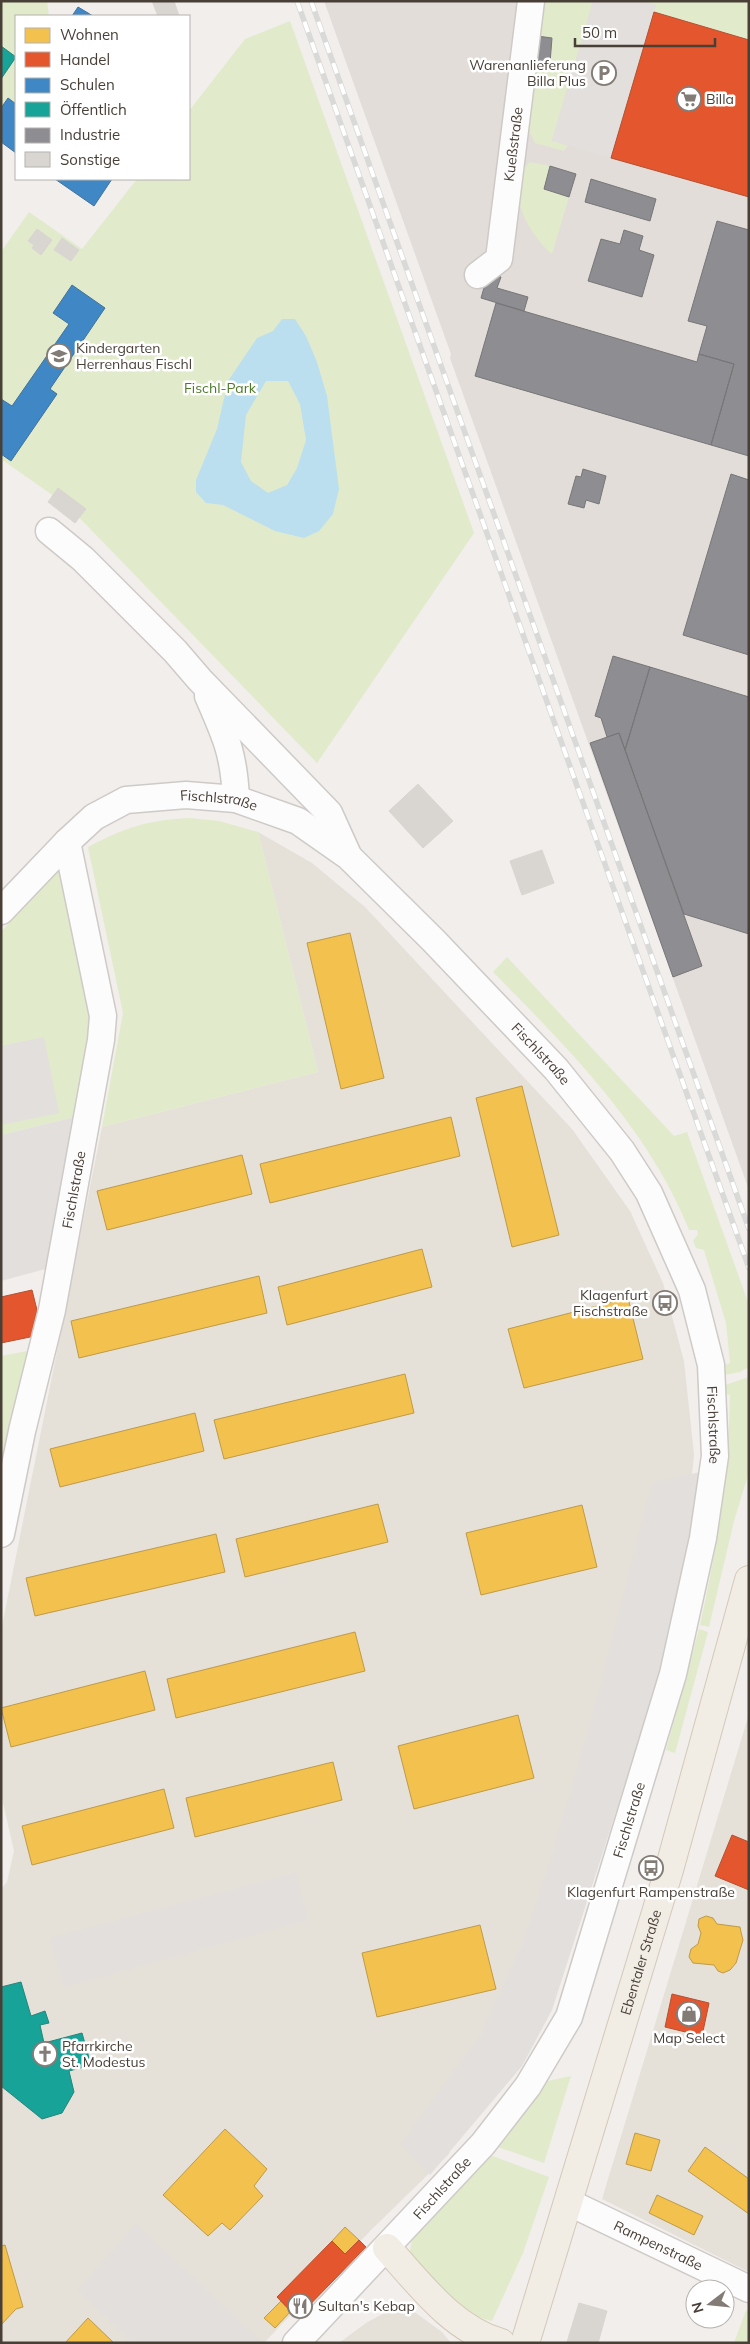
<svg xmlns="http://www.w3.org/2000/svg" width="750" height="2344" font-family="Mulish,sans-serif">
<style>
.residential{fill:#e5e0d8}
.industrial{fill:#e2ddd9}
.green{fill:#e1ebcb}
.parking{fill:#e3dfdc}
.water{fill:#bbdfef;fill-rule:evenodd}
.homes{fill:#f2c14e;stroke:#bf9a47}
.shops{fill:#e4572e;stroke:#b55031}
.schools{fill:#3f88c5;stroke:#42729a}
.public{fill:#17a398;stroke:#26857b}
.industry{fill:#8d8d92;stroke:#787677}
.building{fill:#d9d6d2;stroke:#d9d5d1}
.lines{fill:none;stroke-linecap:round;stroke-linejoin:round}
.minor-casing{stroke:#cecac7;stroke-width:29}
.major-casing{stroke:#d3c9b8;stroke-width:30}
.minor{stroke:#fdfcfc;stroke-width:26}
.major{stroke:#f1ece4;stroke-width:28}
.rail-casing{stroke:#d9d9d8;stroke-width:5.5}
.rail{stroke:#fff;stroke-width:4;stroke-dasharray:11;stroke-linecap:butt}
.labels{text-anchor:middle;dominant-baseline:central;stroke-width:5;stroke-linejoin:round;paint-order:stroke}
.poi-label{font-size:14px;fill:#483f37;stroke:#fff;text-anchor:start}
.street-label{font-size:14px;fill:#483f37;stroke:#fff}
.park-label{font-size:14px;fill:#4f7a29;stroke:#fff}
</style>
<rect width="100%" height="100%" fill="#f1eeeb"/>
<path class="residential" d="M258,832L312,863L365,907L572,1129L630,1211L663,1283L684,1361L694,1455L686,1529L449,2154L371,2230L264,2343H1V1889L7,1882L14,1851L1,1794V1631L102,1127L318,1072Z
M749,1714V2272L602,2199Z
M409,2308L442,2332L451,2343H339L366,2323L388,2311Z"/>
<path class="industrial" d="M324,1H749V1190L450,358L451,354Z"/>
<path class="green" d="M1,1H47L49,16H16V104L8,98L1,108V79L16,57L1,46Z
M538,1H593L552,140L568,146L564,151L535,143L524,120Z
M643,1H749V40L654,12L656,5Z
M290,21L474,533L317,763L68,506L1,459V252L29,212L82,249L137,179H189V111L245,39Z
M530,162L550,166L544,189L569,197L552,254C532,237 510,202 521,174C522,170 527,165 530,162Z
M189,818L219,821L258,832L318,1072L102,1127L123,1013L88,847C124,828 147,820 189,818Z
M62,864L97,1018L75,1117L1,1135V932Z
M507,957L674,1136L687,1132L749,1305V1367L740,1372L724,1375L723,1366L730,1363L726,1323L704,1250L696,1248L693,1241L698,1234L697,1230H689C649,1129 568,1048 493,972Z
M27,1351L1,1474V1356Z
M749,1377V1472L734,1521L709,1627L700,1625C717,1549 729,1473 730,1395L725,1394V1385Z
M699,1629L708,1632L675,1753L666,1750Z
M571,2076L544,2163L495,2146L543,2082Z
M487,2154L549,2177L523,2253L492,2321C456,2313 436,2285 412,2260L410,2250L412,2240Z
M746,2310L749,2312V2343H734Z"/>
<path class="parking" d="M593,1H643L656,5L611,158L552,141Z
M44,1037L59,1113L1,1125V1046Z
M75,1117L49,1268L1,1281V1135Z
M704,1471L689,1555L650,1706L552,2010L522,2066L430,2175L401,2144L483,2031L523,1942L554,1849L594,1710L652,1483Z
M296,1873L308,1920L64,1987L50,1938Z
M136,2224L262,2342L261,2343H133L78,2290Z"/>
<path class="water" d="M282,319H295L306,336L317,362L327,396L339,489L333,514L319,531L304,538L275,531L223,505L206,503L196,492V480L217,429L228,381L257,338L273,331ZM266,381H288L300,404L306,440L297,468L287,485L268,493L251,481L241,462L246,415Z"/>
<path class="homes" d="M350,933L384,1078L341,1089L307,943Z
M522,1086L559,1235L512,1247L476,1098Z
M451,1117L460,1156L270,1203L260,1164Z
M242,1155L252,1194L107,1230L97,1191Z
M422,1249L432,1287L287,1325L278,1287Z
M259,1276L267,1313L79,1358L71,1321Z
M628,1298L643,1359L524,1388L508,1329Z
M405,1374L414,1413L224,1459L214,1420Z
M195,1413L204,1451L60,1487L50,1449Z
M378,1504L388,1542L245,1577L236,1539Z
M582,1505L597,1567L481,1595L466,1533Z
M216,1534L225,1572L35,1616L26,1578Z
M355,1632L365,1671L176,1718L167,1679Z
M145,1671L155,1710L11,1747L1,1708Z
M518,1715L534,1778L414,1809L398,1746Z
M333,1762L342,1800L195,1837L186,1798Z
M164,1789L174,1828L32,1865L22,1826Z
M706,1916L713,1918L717,1924L740,1927L741,1932L743,1940L736,1963L730,1970L723,1973L718,1971L714,1965L693,1963L689,1957L691,1949L698,1944L701,1933L698,1926L699,1919Z
M480,1925L496,1989L377,2017L362,1953Z
M225,2129L267,2169L254,2186L263,2196L230,2230L222,2223L208,2236L163,2195Z
M635,2133L660,2140L651,2171L626,2164Z
M705,2147L749,2179V2214L688,2171Z
M657,2195L703,2216L694,2235L649,2213Z
M345,2227L359,2240L345,2254L332,2241Z
M5,2245L23,2307L16,2309L1,2325V2246Z
M281,2301L291,2311L275,2328L264,2318Z
M88,2318L114,2343H65Z"/>
<path class="shops" d="M654,12L749,40V197L611,158Z
M32,1290L37,1310L33,1327L35,1336L1,1343V1297Z
M732,1835L749,1842V1890L715,1876Z
M672,1994L709,2003L702,2036L665,2027Z
M359,2240L366,2247L297,2318L277,2297L332,2241L345,2254Z"/>
<path class="schools" d="M78,7L93,16H72Z
M8,98L16,104V153L1,142V108Z
M55,179H112L94,206Z
M72,285L105,308L50,389L57,394L11,461L1,454V399L12,406L69,324L53,313Z"/>
<path class="public" d="M1,46L16,57L1,79Z
M21,1982L31,2016L45,2011L49,2023L40,2025L44,2043L82,2033L91,2065L69,2071L74,2092L62,2113L42,2119L1,2086V1987Z"/>
<path class="industry" d="M537,36L552,38L550,63L535,61Z
M550,166L576,174L569,197L544,189Z
M591,179L656,199L650,221L585,202Z
M717,221L749,230V456L711,445L734,364L699,354L707,326L688,321Z
M624,230L643,236L639,250L654,255L642,297L588,281L601,239L620,244Z
M488,274L501,277L497,288L528,297L524,311L481,298Z
M496,303L697,362L699,354L734,364L711,445L475,376Z
M583,469L606,476L599,504L586,500L584,508L568,504L576,476L581,477Z
M731,474L749,480V655L683,635Z
M613,656L650,667L625,750L619,733L607,737L601,718L595,716Z
M650,667L749,697V934L684,914L625,750Z
M619,733L702,966L673,977L590,743Z"/>
<path class="building" d="M152,1H174L179,16H158Z
M37,229L52,240L41,255L32,248L34,245L28,241Z
M62,238L79,250L71,261L54,250Z
M58,488L86,509L75,523L48,502Z
M418,784L453,821L423,848L389,811Z
M542,850L554,883L522,895L510,861Z
M579,2303L607,2311L598,2343L567,2342Z"/>
<g class="lines">
<defs>
<g id="minor">
<path id="s1" d="M478,275L499,259L531,1"/>
<path d="M49,531L83,559L175,651L200,680L329,813L348,855"/>
<path d="M208,696C226,737 234,754 236,799"/>
<path id="s2" d="M1,911L67,842L94,817L126,800L186,795L236,799L298,821L348,856L433,940L556,1069L622,1151L649,1193L692,1290L711,1365L715,1456L703,1538L673,1674L569,2017L528,2086L483,2144L296,2343"/>
<path id="s3" d="M1,1534L22,1431L52,1310L101,1040L103,1016L67,842"/>
<path id="s4" d="M568,2202L749,2289"/>
</g>
<g id="major">
<path d="M387,2248C420,2284 452,2329 501,2343"/>
<path id="s5" d="M525,2343L669,1870L749,1580"/>
</g>
</defs>
<use href="#minor" class="minor-casing"/>
<use href="#major" class="major-casing"/>
<use href="#minor" class="minor"/>
<use href="#major" class="major"/>
<defs>
<path id="rail" d="M297,1L749,1268
M311,1L749,1229"/>
</defs>
<use href="#rail" class="rail-casing"/>
<use href="#rail" class="rail"/>
</g>
<defs>
<symbol id="parking-ring" viewBox="-11 -11 22 22"><circle r="9.5" fill="#fff" stroke="#837c76" stroke-width="1.5"/><path d="M-3.5-5.5H1a3.5 3.5 0 0 1 0 7H-1V5.5H-3.5ZM-1-3.4V-.6H.8a1.4 1.4 0 0 0 0-2.8Z" fill="#837c76"/></symbol>
<symbol id="supermarket-ring" viewBox="-11 -11 22 22"><circle r="9.5" fill="#fff" stroke="#837c76" stroke-width="1.5"/><path d="M-6-5.5h2.5l.6 2H6L4.5 2H-2.5L-4.4-4H-6ZM-1.5 3.2a1.3 1.3 0 1 0 .1 0ZM3 3.2a1.3 1.3 0 1 0 .1 0Z" fill="#837c76"/></symbol>
<symbol id="school-ring" viewBox="-11 -11 22 22"><circle r="9.5" fill="#fff" stroke="#837c76" stroke-width="1.5"/><path d="M0-5L7-2L0 1L-7-2ZM-4 1L0 2.5L4 1V4Q0 6-4 4Z" fill="#837c76"/></symbol>
<symbol id="bus-ring" viewBox="-11 -11 22 22"><circle r="9.5" fill="#fff" stroke="#837c76" stroke-width="1.5"/><path d="M-5-6H5V4H4V6H2V4H-2V6H-4V4H-5ZM-3.5-4V0h7V-4ZM-3.5 1.2v1.5H-2V1.2ZM2 1.2v1.5H3.5V1.2Z" fill="#837c76"/></symbol>
<symbol id="shop-ring" viewBox="-11 -11 22 22"><circle r="9.5" fill="#fff" stroke="#837c76" stroke-width="1.5"/><path d="M-5-2.5h2.3a2.7 3.5 0 0 1 5.4 0H5L5.5 6h-11ZM-1.5-2.5h3a1.5 2.3 0 0 0-3 0Z" fill="#837c76"/></symbol>
<symbol id="church-ring" viewBox="-11 -11 22 22"><circle r="9.5" fill="#fff" stroke="#837c76" stroke-width="1.5"/><path d="M-1.2-6h2.4v3.5h3.3v2.4h-3.3V6h-2.4V-.1h-3.3v-2.4h3.3Z" fill="#837c76"/></symbol>
<symbol id="restaurant-ring" viewBox="-11 -11 22 22"><circle r="9.5" fill="#fff" stroke="#837c76" stroke-width="1.5"/><path d="M-5-6h1v4h1v-4h1v4h1v-4h1v5L-1.5 .5V6h-2V.5L-5-1ZM5-6V6H3V1.5H1.5Q1.5-4 5-6Z" fill="#837c76"/></symbol>
</defs>
<g fill-rule="evenodd">
<use href="#parking-ring" x="590" y="59" width="28" height="28"/>
<use href="#supermarket-ring" x="675" y="85" width="28" height="28"/>
<use href="#school-ring" x="45" y="342" width="28" height="28"/>
<use href="#bus-ring" x="651" y="1289" width="28" height="28"/>
<use href="#bus-ring" x="637" y="1854" width="28" height="28"/>
<use href="#shop-ring" x="675" y="2000" width="28" height="28"/>
<use href="#church-ring" x="31" y="2040" width="28" height="28"/>
<use href="#restaurant-ring" x="286" y="2292" width="28" height="28"/>
</g>
<g class="labels">
<g class="poi-label">
<text x="586" y="65" text-anchor="end">Warenanlieferung<tspan x="586" dy="16">Billa Plus</tspan></text>
<text x="706" y="99">Billa</text>
<text x="76" y="348">Kindergarten<tspan x="76" dy="16">Herrenhaus Fischl</tspan></text>
<text x="648" y="1295" text-anchor="end">Klagenfurt<tspan x="648" dy="16">Fischstraße</tspan></text>
<text x="651" y="1892" text-anchor="middle">Klagenfurt Rampenstraße</text>
<text x="689" y="2038" text-anchor="middle">Map Select</text>
<text x="62" y="2046">Pfarrkirche<tspan x="62" dy="16">St. Modestus</tspan></text>
<text x="318" y="2306">Sultan's Kebap</text>
</g>
<g class="street-label">
<text stroke="none"><textPath href="#s1" startOffset="142">Kueßstraße</textPath></text>
<text stroke="none"><textPath href="#s2" startOffset="262">Fischlstraße</textPath></text>
<text stroke="none"><textPath href="#s2" startOffset="682">Fischlstraße</textPath></text>
<text stroke="none"><textPath href="#s3" startOffset="352">Fischlstraße</textPath></text>
<text stroke="none"><textPath href="#s2" startOffset="1102">Fischlstraße</textPath></text>
<text transform="translate(629 1820) rotate(-73)">Fischlstraße</text>
<text stroke="none"><textPath href="#s5" startOffset="398">Ebentaler Straße</textPath></text>
<text transform="translate(442 2188) rotate(-48)">Fischlstraße</text>
<text stroke="none"><textPath href="#s4" startOffset="100">Rampenstraße</textPath></text>
</g>
<g class="park-label">
<text x="220" y="388">Fischl-Park</text>
</g>
</g>
<rect width="750" height="2344" fill="none" stroke="#483f37" stroke-width="5"/>
<rect x="15" y="15" width="175" height="165" fill="#ffffff" stroke="#b6b2af"/>
<rect x="25" y="28" width="25" height="15" fill="#f2c14e" stroke="#b6b2af"/>
<text x="60" y="40" font-size="15" fill="#483f37">Wohnen</text>
<rect x="25" y="52" width="25" height="15" fill="#e4572e" stroke="#b6b2af"/>
<text x="60" y="65" font-size="15" fill="#483f37">Handel</text>
<rect x="25" y="78" width="25" height="15" fill="#3f88c5" stroke="#b6b2af"/>
<text x="60" y="90" font-size="15" fill="#483f37">Schulen</text>
<rect x="25" y="102" width="25" height="15" fill="#17a398" stroke="#b6b2af"/>
<text x="60" y="115" font-size="15" fill="#483f37">Öffentlich</text>
<rect x="25" y="128" width="25" height="15" fill="#8d8d92" stroke="#b6b2af"/>
<text x="60" y="140" font-size="15" fill="#483f37">Industrie</text>
<rect x="25" y="152" width="25" height="15" fill="#d9d6d2" stroke="#b6b2af"/>
<text x="60" y="165" font-size="15" fill="#483f37">Sonstige</text>
<g transform="translate(710 2304) rotate(254)"><circle r="24" fill="#ffffff" stroke="#b6b2af"/>
<path d="M0-4L9 19L0 12L-9 19Z" fill="#837c76"/>
<text y="-8" font-size="14" font-weight="bold" text-anchor="middle" fill="#483f37">N</text>
</g>
<path d="M575 38v8h140v-8" fill="none" stroke="#483f37" stroke-width="2.5"/>
<text x="582" y="38" font-size="15" fill="#483f37" stroke="#ffffff" stroke-width="4" paint-order="stroke">50 m</text>
</svg>
